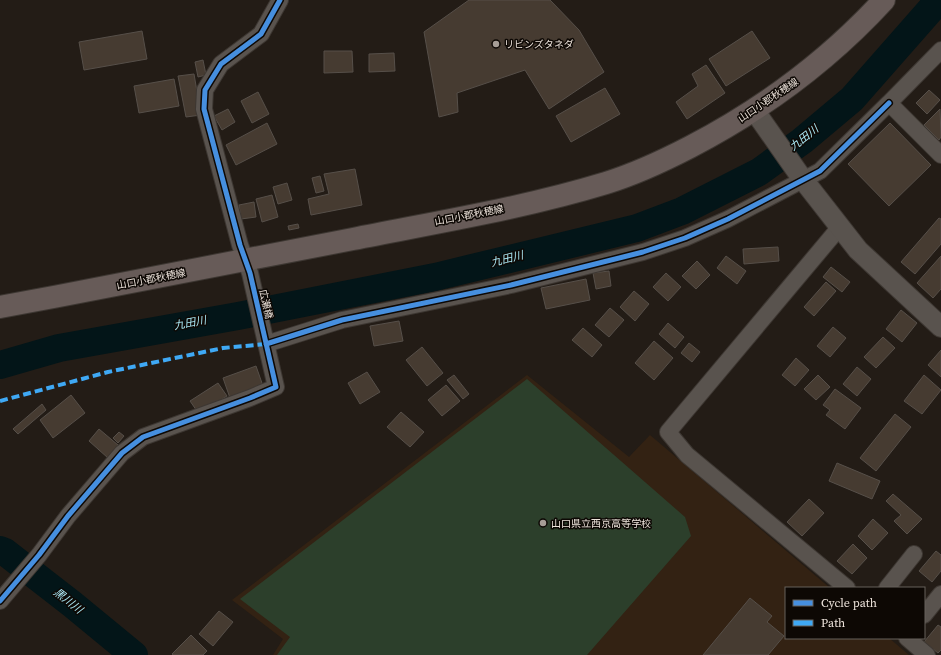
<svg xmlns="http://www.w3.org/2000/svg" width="941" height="655" font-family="'Source Serif 4','Noto Sans JP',serif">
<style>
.built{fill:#332213}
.green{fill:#2c3f2b}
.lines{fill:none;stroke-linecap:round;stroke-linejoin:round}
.river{stroke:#031518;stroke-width:28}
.building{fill:#463b31;stroke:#564f49}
.minor-casing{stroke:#3d3732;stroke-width:18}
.tertiary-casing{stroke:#3d3732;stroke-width:22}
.primary-casing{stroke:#3d3732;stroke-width:24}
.minor{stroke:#59534e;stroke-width:16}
.tertiary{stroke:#59534e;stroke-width:20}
.primary{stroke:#675b58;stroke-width:22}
.quiet{stroke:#3fa9f5;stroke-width:4;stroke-dasharray:8 4;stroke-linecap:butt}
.cycleway-casing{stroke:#0d0804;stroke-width:8}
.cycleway{stroke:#468fdf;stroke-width:5}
.poi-dot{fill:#a69d96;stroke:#0d0804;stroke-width:1.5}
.labels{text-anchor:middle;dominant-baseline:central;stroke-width:3;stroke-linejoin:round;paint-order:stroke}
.poi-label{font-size:10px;fill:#ede3db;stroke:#0d0804;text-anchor:start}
.street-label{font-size:10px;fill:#ede3db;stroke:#0d0804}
.water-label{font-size:11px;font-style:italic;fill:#acebf8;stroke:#0d0804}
</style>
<rect width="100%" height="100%" fill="#231c16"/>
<path class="built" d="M527,375L629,457L650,435L830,588H786V638H889L909,655H273L283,639L232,600Z"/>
<path class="green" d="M527,379L685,517L691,536L587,655H277L290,637L240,599Z"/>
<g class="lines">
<path class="river" d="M0,365L59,348L238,316L435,277L637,228L682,211L759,172L802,141L852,99L939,0
M0,550L5,552L72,604L134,655"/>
</g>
<path class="building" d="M469,0H550L579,30L604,72L549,109L525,70L457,93L458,112L439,117L424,32Z
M142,31L147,59L84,70L79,42Z
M752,31L770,58L726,86L709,59Z
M324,51H352L353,72L324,73Z
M394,53L395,71L369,72V54Z
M203,60L206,75L198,77L195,62Z
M706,65L725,93L687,119L676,102L698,86L692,74Z
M194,74L201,115L186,117L178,76Z
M174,79L179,106L139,113L134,86Z
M605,88L620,114L571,142L556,116Z
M929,90L940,100L927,114L916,103Z
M258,92L269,114L252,123L241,101Z
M228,109L235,122L222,130L214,116Z
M940,109L941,137L939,140L924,125Z
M267,123L277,144L236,165L226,145Z
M890,123L931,165L889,206L848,164Z
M355,169L362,205L311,215L308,199L329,194L324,174Z
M320,176L324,191L316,193L312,178Z
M287,183L292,200L278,204L273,187Z
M272,195L278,217L262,222L256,199Z
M254,202L256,217L241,219L239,205Z
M939,218L941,219V244L915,274L901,262Z
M298,224L299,228L289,230L288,226Z
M778,247L779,261L744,264L743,249Z
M726,256L746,271L737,284L717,268Z
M941,256V289L933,298L917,283Z
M697,261L710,275L696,289L682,276Z
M831,267L850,282L842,292L823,277Z
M609,271L611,286L596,289L593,273Z
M666,273L681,287L668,301L653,287Z
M586,279L590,300L546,309L541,288Z
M826,282L836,291L814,316L804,307Z
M634,291L649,304L635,321L620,307Z
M610,308L624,320L609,337L595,325Z
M901,310L917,323L902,342L886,329Z
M399,321L403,341L374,346L370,326Z
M668,323L684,337L675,348L659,334Z
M833,327L846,338L830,357L817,346Z
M583,328L602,345L592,357L572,340Z
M883,337L895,348L876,368L864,357Z
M654,341L673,358L654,380L635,363Z
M689,343L700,352L692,362L681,353Z
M422,347L443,373L427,386L406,360Z
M941,350V377L928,365Z
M796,358L809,370L795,386L782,375Z
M256,366L263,386L230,398L223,378Z
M857,367L871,379L857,396L843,384Z
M367,372L380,392L360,404L348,383Z
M454,375L469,394L463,399L447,380Z
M818,375L830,387L816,400L804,389Z
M924,375L941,390L922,414L904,401Z
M218,383L227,396L199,414L190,401Z
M446,385L460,401L442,416L428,400Z
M835,389L861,408L845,429L826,415L830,410L823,405Z
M71,395L85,413L53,438L40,420Z
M42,404L46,410L18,434L13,429Z
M401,412L424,432L410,447L387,427Z
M895,414L911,427L876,471L860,458Z
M99,429L118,445L108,458L89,441Z
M119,432L124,436L118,443L113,438Z
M837,463L880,481L872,499L829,481Z
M893,494L922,519L907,534L894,521L901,515L886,501Z
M809,499L824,513L802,536L787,522Z
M873,519L888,533L872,550L858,536Z
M853,544L867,558L852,574L837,561Z
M936,551L941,555V571L932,582L919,571Z
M750,598L772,616L767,622L784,636L768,655H703Z
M219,611L233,622L213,646L199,634Z
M938,625L941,627V650L938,653L924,642Z
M191,635L207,651L203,655H173L172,654Z"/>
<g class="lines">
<defs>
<path id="minor" d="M941,50L889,103L941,155
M839,228L668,432L687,455L847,588
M266,344L342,320L511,285L643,252L685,238L728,219L820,171L889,103
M887,588L914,554
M0,601L39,555L68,516L122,453L143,437L250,398L276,387L250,273L240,245L204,109L205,90L221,64L261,34L280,0
M924,615L941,594
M907,638L927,655"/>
<path id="tertiary" d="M754,110L801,177L858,250L941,327"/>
<path id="primary" d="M0,307C118,285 236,262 353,239C438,222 524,208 606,183C635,174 663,161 690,147C763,109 828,61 884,0"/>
</defs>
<use href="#minor" class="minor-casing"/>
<use href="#tertiary" class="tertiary-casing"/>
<use href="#primary" class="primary-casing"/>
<use href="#minor" class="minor"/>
<use href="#tertiary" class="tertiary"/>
<use href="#primary" class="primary"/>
<path class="quiet" d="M0,401L108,372L223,348L266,344"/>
<defs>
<path id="cycleway" d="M266,344L342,320L511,285L643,252L685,238L728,219L820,171L889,103
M0,601L39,555L68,516L122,453L143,437L250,398L276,387L250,273L240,245L204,109L205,90L221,64L261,34L280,0"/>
</defs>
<use href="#cycleway" class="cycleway-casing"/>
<use href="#cycleway" class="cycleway"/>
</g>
<g class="poi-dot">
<circle cx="496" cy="44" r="4"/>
<circle cx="543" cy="523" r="4"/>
</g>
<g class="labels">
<g class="poi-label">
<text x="504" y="44">リビンズタネダ</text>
<text x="551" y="523">山口県立西京高等学校</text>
</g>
<g class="street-label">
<text transform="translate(768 100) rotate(-34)">山口小郡秋穂線</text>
<text transform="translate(469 215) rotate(-11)">山口小郡秋穂線</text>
<text transform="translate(151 279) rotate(-11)">山口小郡秋穂線</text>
<text transform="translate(266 304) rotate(77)">広瀬橋</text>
</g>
<g class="water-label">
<text transform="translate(804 138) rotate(-38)">九田川</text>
<text transform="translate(507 259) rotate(-14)">九田川</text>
<text transform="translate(190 323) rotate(-11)">九田川</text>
<text transform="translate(68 601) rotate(38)">黒川川</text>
</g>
</g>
<rect x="785" y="587" width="140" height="52" fill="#0d0804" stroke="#67605a"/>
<rect x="793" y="600" width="20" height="6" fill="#468fdf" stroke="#67605a"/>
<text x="821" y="607" font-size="12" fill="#ede3db">Cycle path</text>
<rect x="793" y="620" width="20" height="6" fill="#3fa9f5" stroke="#67605a"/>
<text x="821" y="627" font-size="12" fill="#ede3db">Path</text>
</svg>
